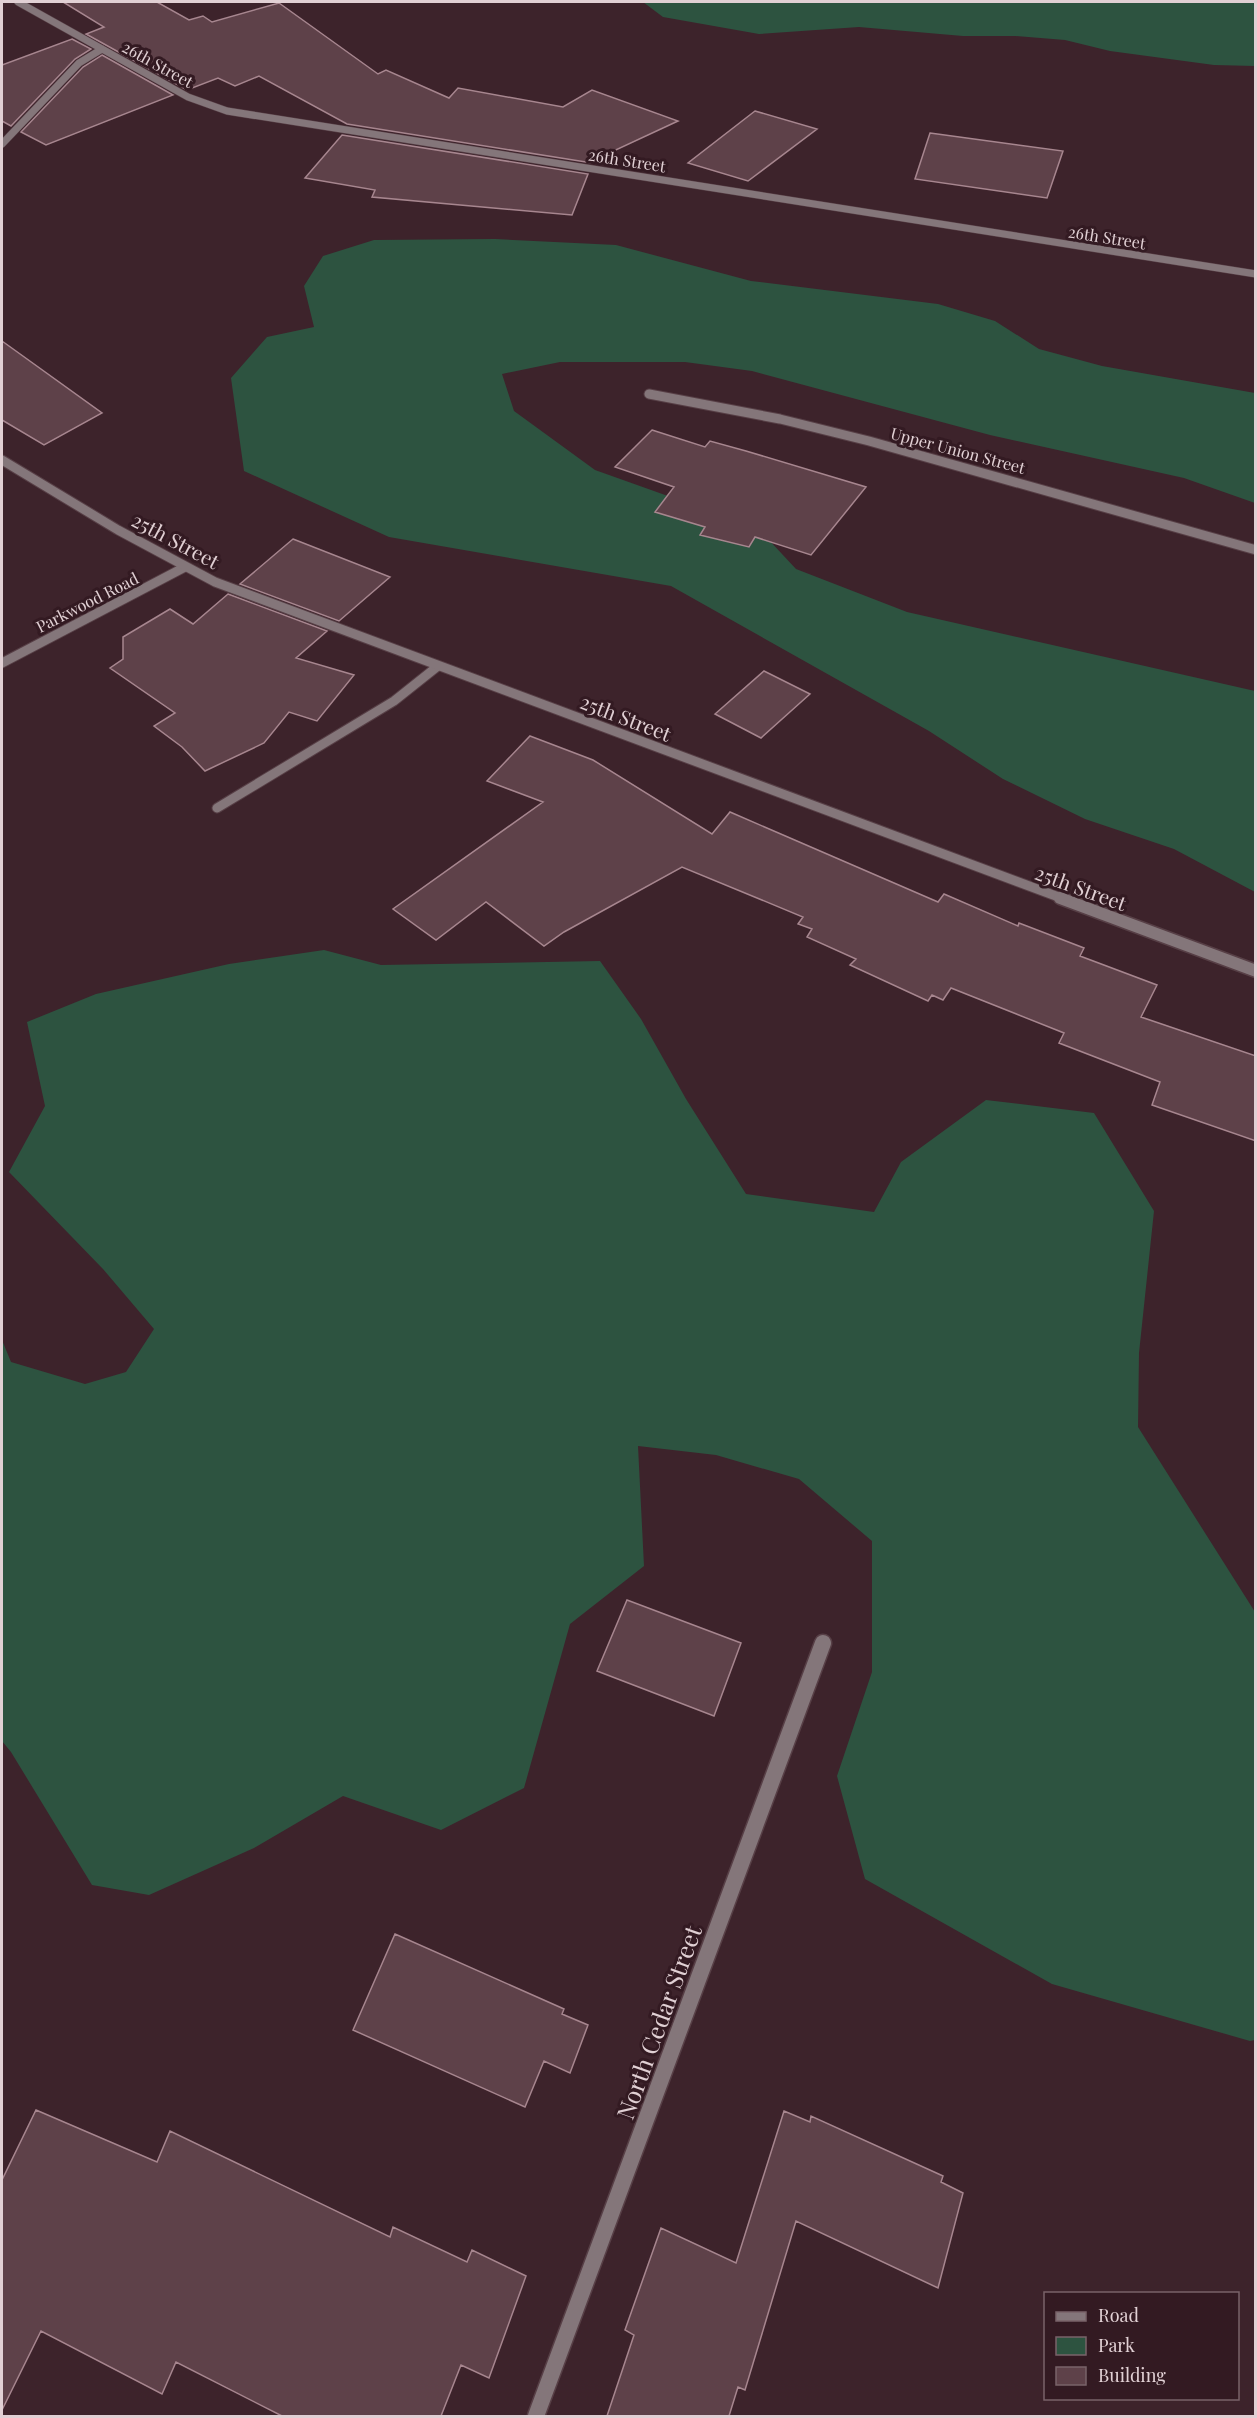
<svg xmlns="http://www.w3.org/2000/svg" width="1257" height="2418" font-family="'Playfair Display',serif">
<style>
.green{fill:#2d5340}
.building{fill:#5e4149;stroke:#a7868f;stroke-width:1.5}
.lines{fill:none;stroke-linecap:round;stroke-linejoin:round}
.service-casing{stroke:#573f46;stroke-width:11}
.minor-far3-casing{stroke:#573f46;stroke-width:8}
.minor-far2-casing{stroke:#573f46;stroke-width:11}
.minor-far1-casing{stroke:#573f46;stroke-width:15}
.minor-casing{stroke:#573f46;stroke-width:19}
.service{stroke:#84767a;stroke-width:9}
.minor-far3{stroke:#84767a;stroke-width:7}
.minor-far2{stroke:#84767a;stroke-width:9}
.minor-far1{stroke:#84767a;stroke-width:12}
.minor{stroke:#84767a;stroke-width:16}
.labels{text-anchor:middle;dominant-baseline:central;stroke-width:6;stroke-linejoin:round;paint-order:stroke}
.far-street-label{font-size:16px;fill:#e1d0d4;stroke:#331a22}
.street-label{font-size:20px;fill:#e1d0d4;stroke:#331a22}
.near-street-label{font-size:24px;fill:#e1d0d4;stroke:#331a22}
</style>
<rect width="100%" height="100%" fill="#3d232b"/>
<path class="green" d="M643,2H1255V66L1214,65L1110,51L1065,40L1015,36H963L859,27L759,34L663,17Z
M495,239L616,245L751,281L938,304L995,321L1039,349L1102,366L1255,393V503L1184,478L990,435L752,371L685,362H560L502,374L514,411L595,470L710,511L768,539L796,569L907,612L1255,691V892L1174,849L1085,819L1003,779L929,731L671,586L389,537L244,471L231,378L267,337L314,327L304,286L323,256L374,240Z
M324,950L381,965L600,961L641,1019L686,1099L746,1194L874,1212L901,1162L986,1100L1094,1113L1154,1211L1139,1353L1138,1427L1255,1612V2040L1250,2041L1052,1984L865,1879L837,1776L872,1672V1541L799,1479L716,1455L638,1446L644,1566L570,1624L524,1788L441,1830L343,1796L254,1848L149,1895L92,1885L11,1752L2,1741V1340L11,1362L85,1384L126,1372L154,1329L103,1269L9,1172L45,1106L27,1022L96,994L229,964Z"/>
<path class="building" d="M63,2H157L189,20L203,16L212,22L279,3L378,74L386,70L449,98L458,88L563,107L592,90L678,121L594,160L592,163L347,124L259,76L235,86L218,78L187,90L86,34L104,27Z
M72,39L91,49L75,59L11,126L2,121V65Z
M102,55L173,95L46,145L21,132L83,67Z
M755,111L817,129L748,181L688,163Z
M930,133L1063,151L1047,198L915,179Z
M342,135L588,174L572,215L372,197L375,190L305,178Z
M2,341L102,413L44,445L2,420Z
M652,430L705,447L710,441L746,451L866,487L811,555L755,537L749,547L700,535L705,527L655,512L674,487L615,467Z
M293,539L390,577L339,621L240,584Z
M228,594L327,631L296,658L354,675L317,721L289,712L264,743L205,771L182,747L154,726L175,713L110,668L123,659V637L170,609L193,624Z
M764,671L810,694L761,738L715,714Z
M530,736L593,760L712,834L730,812L938,902L944,894L1018,926L1019,923L1084,948L1080,956L1157,985L1141,1017L1256,1056V1141L1152,1105L1160,1082L1059,1043L1064,1033L951,988L943,1000L932,995L928,1001L850,965L856,959L807,937L812,929L798,924L803,917L682,867L564,932L544,946L486,902L436,940L393,909L543,802L487,781Z
M627,1600L741,1643L714,1716L597,1671Z
M395,1934L564,2009L562,2014L588,2025L570,2073L544,2061L525,2107L353,2030Z
M36,2110L157,2162L170,2131L390,2237L393,2227L467,2262L472,2250L526,2276L489,2378L461,2365L441,2416H282L176,2362L162,2394L41,2331L2,2410V2180Z
M784,2111L810,2122L811,2116L943,2176L941,2182L963,2193L938,2288L796,2221L745,2390L738,2387L729,2416H607L634,2335L625,2330L661,2228L736,2263Z"/>
<g class="lines">
<defs>
<path id="service" d="M2,663L185,567
M217,808L394,701L438,666"/>
<path id="minor-far3" d="M18,2L188,97L227,111L1256,274
M2,144L79,63L102,49"/>
<path id="minor-far2" d="M649,394L780,419L869,441L1256,550
M2,460L118,530L215,582L1064,899"/>
<path id="minor-far1" d="M1060,898L1256,971"/>
<path id="minor" d="M536,2416L823,1643"/>
</defs>
<use href="#service" class="service-casing"/>
<use href="#minor-far3" class="minor-far3-casing"/>
<use href="#minor-far2" class="minor-far2-casing"/>
<use href="#minor-far1" class="minor-far1-casing"/>
<use href="#minor" class="minor-casing"/>
<use href="#service" class="service"/>
<use href="#minor-far3" class="minor-far3"/>
<use href="#minor-far2" class="minor-far2"/>
<use href="#minor-far1" class="minor-far1"/>
<use href="#minor" class="minor"/>
</g>
<g class="labels">
<g class="far-street-label">
<text transform="translate(158 64) rotate(29)">26th Street</text>
<text transform="translate(627 160) rotate(9)">26th Street</text>
<text transform="translate(1107 237) rotate(9)">26th Street</text>
<text transform="translate(958 450) rotate(15)">Upper Union Street</text>
<text transform="translate(87 602) rotate(-27)">Parkwood Road</text>
</g>
<g class="street-label">
<text transform="translate(176 540) rotate(28)">25th Street</text>
<text transform="translate(626 717) rotate(21)">25th Street</text>
<text transform="translate(1081 887) rotate(20)">25th Street</text>
</g>
<g class="near-street-label">
<text transform="translate(658 2022) rotate(-70)">North Cedar Street</text>
</g>
</g>
<rect width="1257" height="2418" fill="none" stroke="#e1d0d4" stroke-width="6"/>
<rect x="1044" y="2292" width="195" height="108" fill="#331a22" stroke="#796369" stroke-width="1.5"/>
<rect x="1056" y="2312" width="30" height="9" fill="#84767a" stroke="#796369" stroke-width="1.5"/>
<text x="1098" y="2322" font-size="18" fill="#e1d0d4">Road</text>
<rect x="1056" y="2337" width="30" height="18" fill="#2d5340" stroke="#796369" stroke-width="1.5"/>
<text x="1098" y="2352" font-size="18" fill="#e1d0d4">Park</text>
<rect x="1056" y="2367" width="30" height="18" fill="#5e4149" stroke="#796369" stroke-width="1.5"/>
<text x="1098" y="2382" font-size="18" fill="#e1d0d4">Building</text>
</svg>
